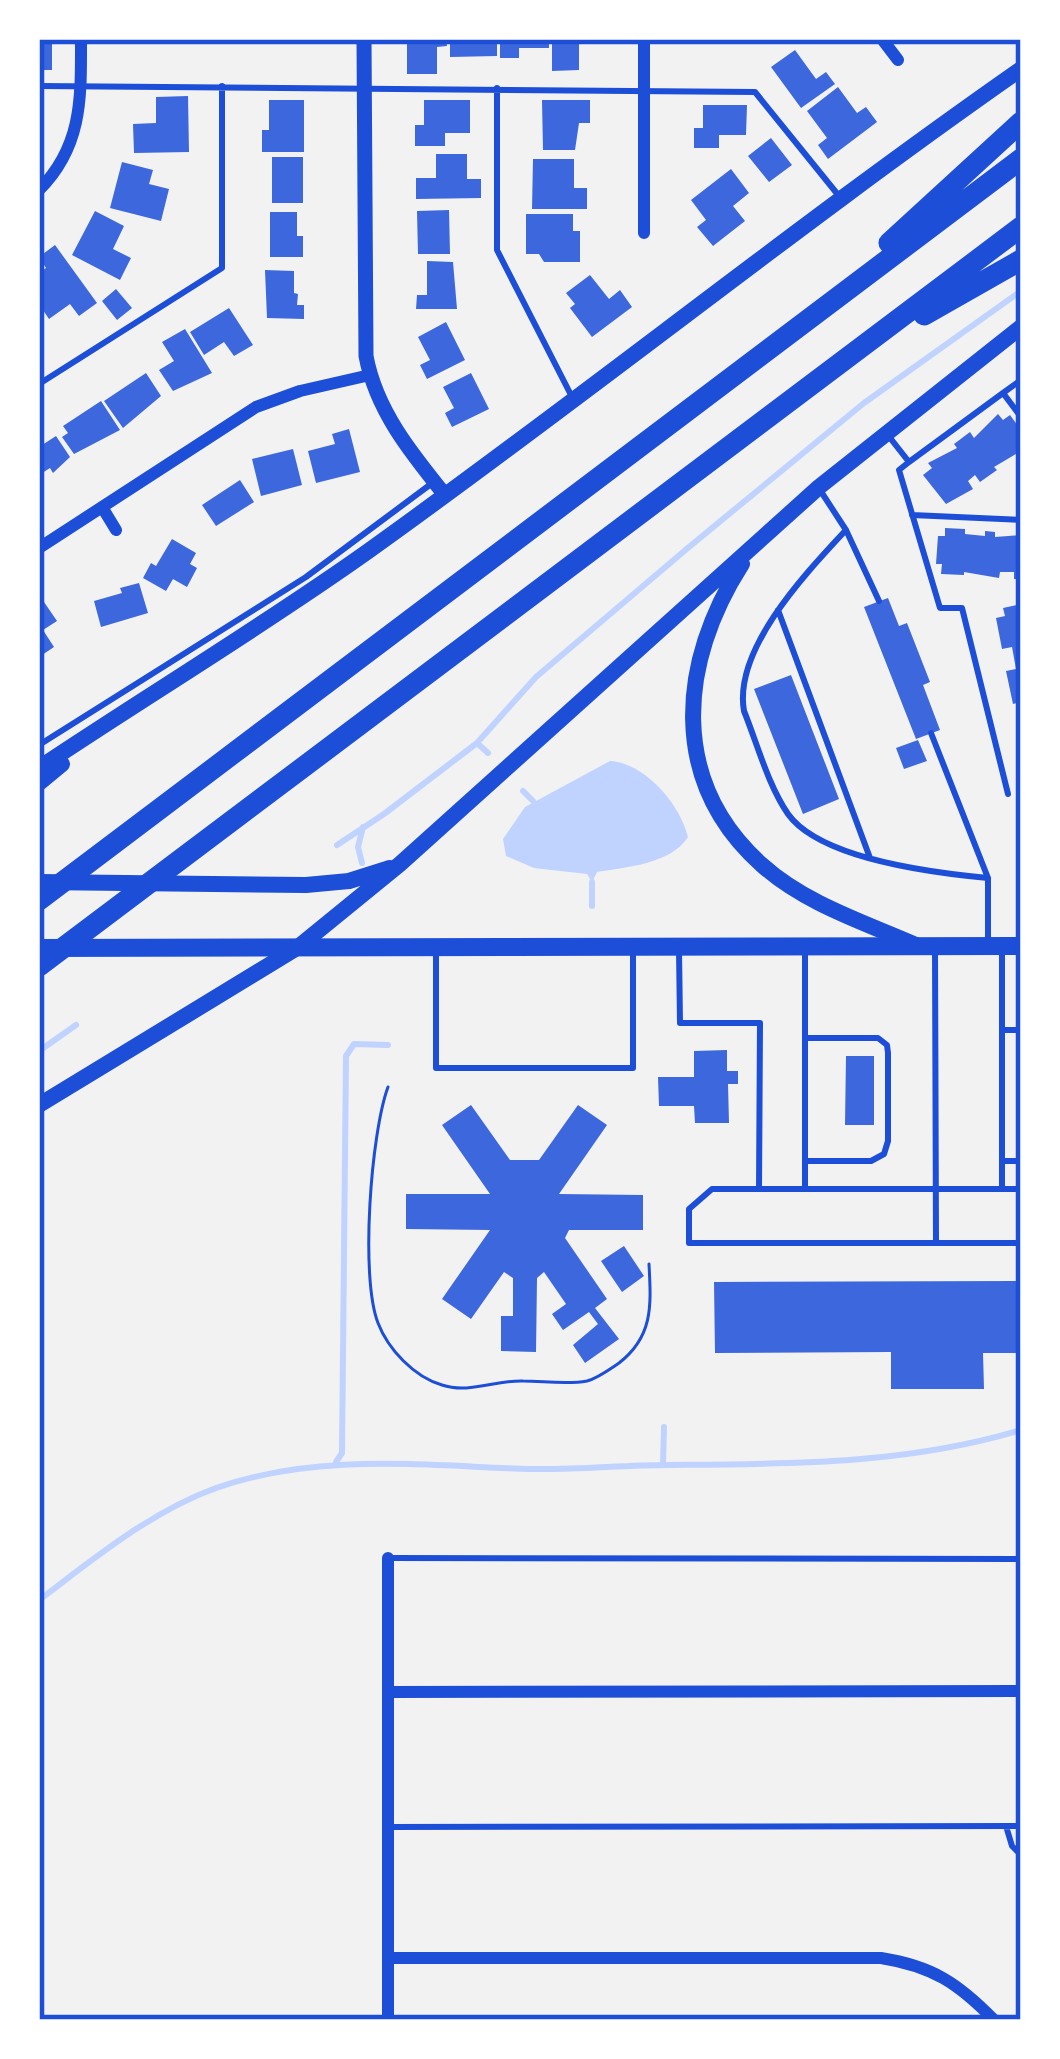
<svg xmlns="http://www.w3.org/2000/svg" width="1060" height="2059" font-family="Poppins,sans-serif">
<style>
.water{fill:#bfd3fe}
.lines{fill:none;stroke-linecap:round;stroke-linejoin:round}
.stream{stroke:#bfd3fe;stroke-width:6}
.building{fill:#3d67dc}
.path{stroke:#1d4ed8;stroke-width:3}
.service{stroke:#1d4ed8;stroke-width:6}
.minor{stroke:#1d4ed8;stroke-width:12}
.tertiary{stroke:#1d4ed8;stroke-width:15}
.secondary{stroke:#1d4ed8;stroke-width:16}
.primary{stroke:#1d4ed8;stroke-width:18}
.motorway{stroke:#1d4ed8;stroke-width:21}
.neatline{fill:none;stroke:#1d4ed8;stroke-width:4.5}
</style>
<rect width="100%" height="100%" fill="#f2f2f2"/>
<path class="water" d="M610,761C645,763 680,804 688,837C671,864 627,867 597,872L592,882L587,874L534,868L506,856L503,839L525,807Z"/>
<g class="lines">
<path class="stream" d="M488,753L477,743L536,677L689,547L864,403L1021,291
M523,791L533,801
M337,845L384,814L477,743
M362,863L358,847L363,827
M592,906V882
M39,1051L76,1025
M336,1462L342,1453L346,1056L354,1044L388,1045
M663,1465L664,1427
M39,1600C95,1558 150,1512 216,1488C319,1452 425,1466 532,1469C577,1470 623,1465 669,1465C788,1464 905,1465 1021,1430"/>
</g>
<path class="building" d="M39,39H52V70H39Z
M407,39H446L447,46L437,47V74H407Z
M450,39H497V56L450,57Z
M500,39H549V48H519V58H500Z
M552,39H579V70L552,71Z
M795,50L816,79L826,72L835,84L801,108L771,67Z
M838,87L857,113L866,107L877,122L828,159L818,145L827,138L807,111Z
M188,96L189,152L134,153L133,124L156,123V97Z
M269,100H304V152H262V130H269Z
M424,100H470V133H445V146H415V125H424Z
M542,100H590V123H579L575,150H543Z
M703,105H747L746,135H719V148H694V128H703Z
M771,138L792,165L769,182L748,156Z
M436,154H467V179H481V198L416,199V178H436Z
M272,157H303V203H272Z
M533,159H574V188H587V209H532Z
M122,162L153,170L149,184L169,189L161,221L110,208Z
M731,169L749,193L733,206L745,221L713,246L697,227L706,220L691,200Z
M449,210L450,254H418L417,211Z
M95,211L124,226L113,249L131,258L120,280L72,255Z
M270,212H297V236H303V257H270Z
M526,214H573V231H580V262H544L539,254H526Z
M55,245L97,303L79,316L70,304L49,319L39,304V273L46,268L39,257Z
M427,261L453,262L457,309H416L417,295H427Z
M265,270L294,271V293L298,294L297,305H304V319L267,318Z
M590,275L609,299L620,290L632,307L592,337L570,308L575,304L566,293Z
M116,289L132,308L117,320L102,301Z
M229,308L253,345L234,356L224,342L204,355L190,332Z
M446,322L465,360L427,379L420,365L430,360L418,337Z
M185,329L212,373L173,391L159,370L174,361L162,342Z
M146,373L161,396L123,428L104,401Z
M471,373L489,409L452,427L445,413L454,408L443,387Z
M101,401L120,430L74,454L62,437L68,433L63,426Z
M998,414L1003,420L1010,415L1021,430V451L994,467L997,470L980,482L975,475L968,481L973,489L946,504L923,475L932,468L928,463L957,448L954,444L970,432L974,438Z
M349,429L360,472L316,483L308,451L335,444L332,434Z
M56,436L70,457L53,473L50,468L39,475V447Z
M293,449L302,485L261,496L252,459Z
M240,480L254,502L216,526L202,505Z
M945,528L965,529V534L985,536V531L995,532V537L1021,535V579H1014V572H1000L999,578L964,572V575L941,574L942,564H936L938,536H945Z
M172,539L196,553L190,564L197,568L187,587L173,579L166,591L143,578L151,563L156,566Z
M139,583L148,613L101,627L94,601L122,593L120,588Z
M888,598L899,626L907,623L930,682L923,685L940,730L916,739L864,607Z
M44,602L57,621L43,630L54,647L39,657V605Z
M1021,604V702L1013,704L1006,671L1016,669L1012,647L1002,649L996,618L1005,616L1003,608Z
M791,675L839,799L803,814L754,689Z
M918,740L927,761L904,769L896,748Z
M727,1050V1071H738V1084H728L729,1123H695L694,1106H659L658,1077H694V1051Z
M846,1056H874V1125H845Z
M471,1105L510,1160H539L578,1105L607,1125L559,1194L643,1195V1230H569L565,1238L607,1299L595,1308L619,1339L585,1363L573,1345L598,1324L589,1312L563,1330L552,1314L566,1304L544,1272L537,1278L536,1352L501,1351V1316H513V1278L504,1272L471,1319L442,1299L490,1230L406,1229V1194H490L442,1125Z
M624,1246L644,1276L622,1292L601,1261Z
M1021,1281V1353H983L984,1389H891V1352L715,1353L714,1282Z"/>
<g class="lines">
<path class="path" d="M388,1087C371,1133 360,1277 378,1323C388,1349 414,1377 442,1385C469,1394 495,1380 523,1381C543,1381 567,1385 587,1381C598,1378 610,1369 619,1363C654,1336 651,1304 649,1264"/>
<path class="service" d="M39,86L755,92L839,196
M497,88V250L572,397
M1021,380L1003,393L1021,417
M39,384L222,268V86
M887,434L909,462L899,470L940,608H962L1008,794
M909,462L1003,393
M820,490L846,530C807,572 733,649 744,711C757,743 768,785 788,814C821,860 935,873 988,878V943
M912,515L1021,520
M846,530L879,601
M778,610L870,858
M931,733L988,878
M39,745L306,577L431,484
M1002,947V1189
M935,949L936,1242
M679,950L680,1023H760L759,1189
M436,951V1068H633V951
M805,953V1189
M1002,1030H1021
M805,1038H878L887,1045L888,1053V1141L884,1154L871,1161H805
M1002,1161H1021
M1021,1189H712L689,1209V1243H1021
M391,1558L1021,1559
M1006,1826L1012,1846L1021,1855
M388,1827L1021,1826"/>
<path class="minor" d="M644,39V233
M882,39L898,60
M39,190C83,146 81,97 81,39
M102,507L116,530
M39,548L256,407L300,391L370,375
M388,1558V2020
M388,1692L1021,1691
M389,1958H881C932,1966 958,1983 994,2020"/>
<path class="tertiary" d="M364,39L366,356C376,410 411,453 445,495"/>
<path class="secondary" d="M742,564C679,662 668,781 762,865C805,904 866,923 918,946
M39,768C148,695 260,628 367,552C588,394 799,224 1021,69
M39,783L62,764
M39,882L306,885L349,881L390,868
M39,1105L297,948L400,864L819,487L1021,327"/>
<path class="primary" d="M39,948L1021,946"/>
<path class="motorway" d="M889,243L1021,122
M924,315L1021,260
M39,900L1021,159
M39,966L1021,227"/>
</g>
<rect width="1060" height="2059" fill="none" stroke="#ffffff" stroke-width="84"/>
<rect x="42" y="42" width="976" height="1975" class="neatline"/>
</svg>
